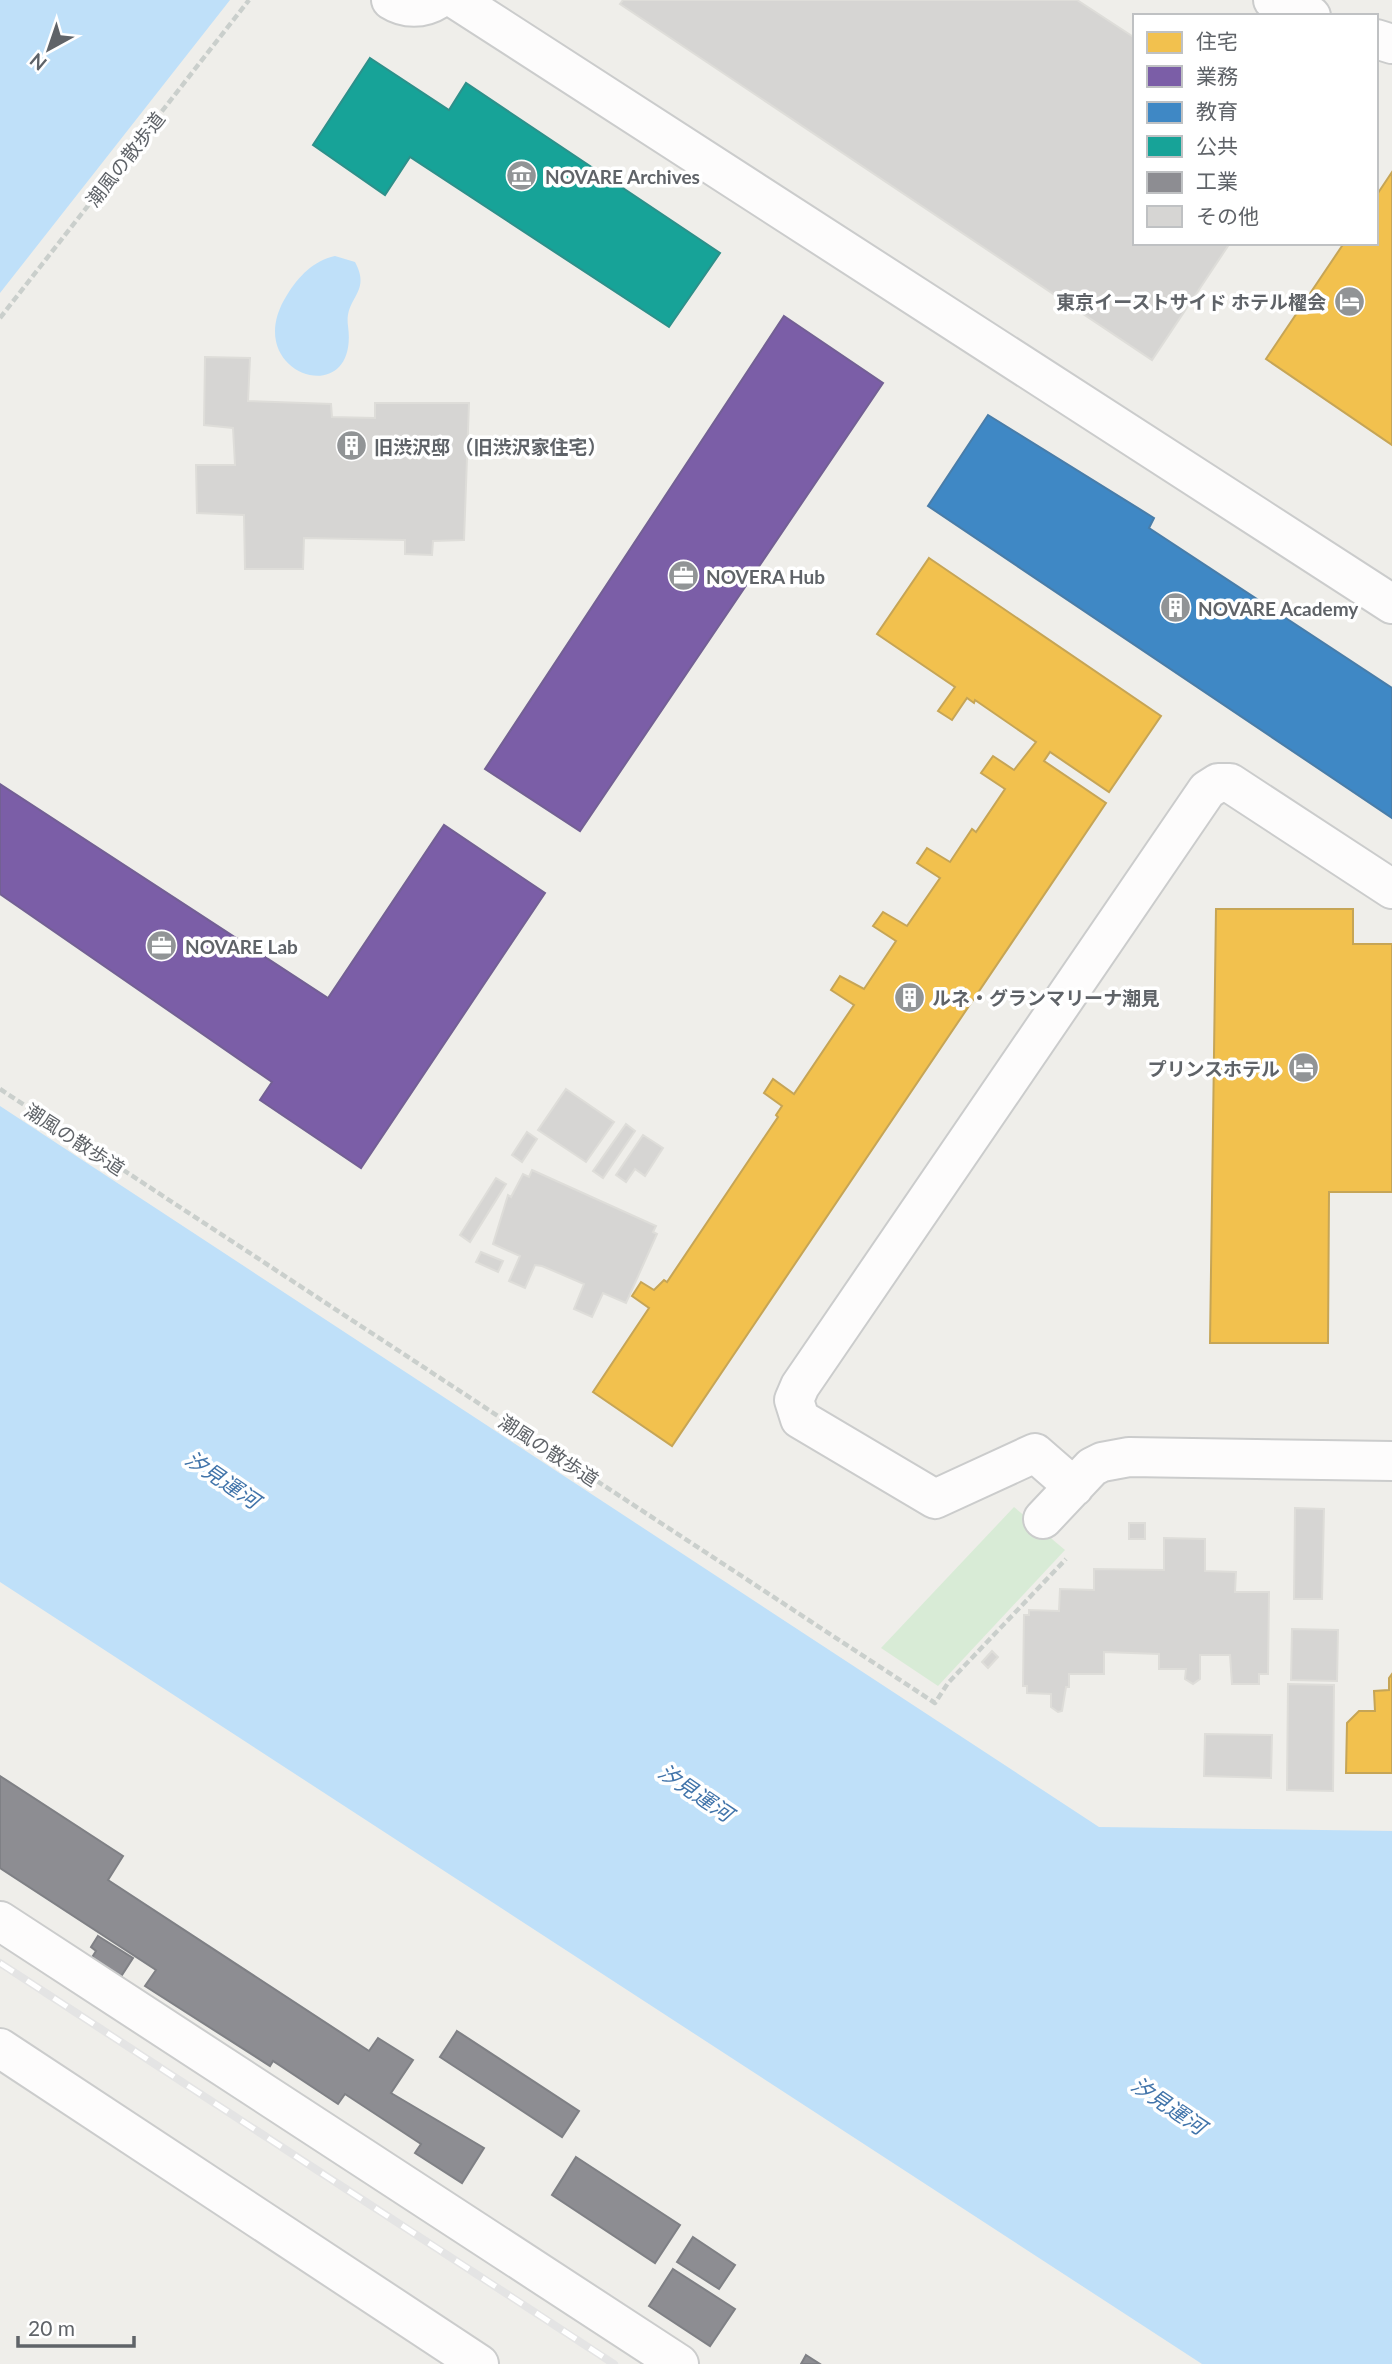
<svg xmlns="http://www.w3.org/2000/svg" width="1392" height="2364" font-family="Lato,'Noto Sans JP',sans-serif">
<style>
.green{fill:#d8ebd6}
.water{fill:#bfe0f9}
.homes{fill:#f2c14e;stroke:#c6a556;stroke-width:2}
.offices{fill:#7b5ea7;stroke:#736094;stroke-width:2}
.schools{fill:#3f88c5;stroke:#497da9;stroke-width:2}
.public{fill:#17a398;stroke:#2d908a;stroke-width:2}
.industry{fill:#8d8d92;stroke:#7f8085;stroke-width:2}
.building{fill:#d6d5d3;stroke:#deddd9;stroke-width:2}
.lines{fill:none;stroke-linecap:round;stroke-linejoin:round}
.minor-casing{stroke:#cbcccc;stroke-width:42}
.path{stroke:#cacfcc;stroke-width:4.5;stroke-dasharray:7 3.5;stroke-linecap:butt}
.minor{stroke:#fdfcfc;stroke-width:38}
.rail-casing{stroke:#e4e4e4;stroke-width:8}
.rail{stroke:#fff;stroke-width:5;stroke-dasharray:16;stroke-linecap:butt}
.labels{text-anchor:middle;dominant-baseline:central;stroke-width:7;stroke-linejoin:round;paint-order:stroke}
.street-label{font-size:19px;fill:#5f6368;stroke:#fff}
.poi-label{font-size:19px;font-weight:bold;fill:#5f6368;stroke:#fff;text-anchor:start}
.water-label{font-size:21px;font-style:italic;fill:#4174aa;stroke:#fff}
</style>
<rect width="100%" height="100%" fill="#efeeea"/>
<path class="green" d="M1014,1507L1065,1550L938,1686L881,1648Z"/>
<path class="water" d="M0,0H230L0,293Z
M335,256L355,262C372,293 344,297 348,326C360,414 237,374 287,295C299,276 313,261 335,256Z
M0,1106L1099,1827L1392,1831V2364H1202L0,1582Z"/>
<path class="homes" d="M1392,172V445L1266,359L1344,243H1376V196Z
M929,558L1161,716L1109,792L1050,752L1044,761L1106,803L672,1446L593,1392L649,1308L632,1296L641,1282L654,1290L664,1280L667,1282L778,1117L776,1115L782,1106L764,1093L773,1079L794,1094L854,1005L831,990L840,976L864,989L896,941L873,926L883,912L907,926L940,878L917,863L927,848L950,862L972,829L976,832L1005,789L981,773L993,756L1014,770L1036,742L975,700L974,703L967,698L952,720L938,711L955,687L877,634Z
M1216,909H1353V944H1392V1192H1329L1328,1343H1210Z
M1392,1674V1773H1346L1347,1723L1359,1711H1375L1374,1691L1389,1690V1678Z"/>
<path class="offices" d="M784,316L883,383L580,831L485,769Z
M0,784L328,998L444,825L545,893L361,1168L260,1100L272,1082L0,894Z"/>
<path class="schools" d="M988,415L1154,518L1149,528L1392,688V818L928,506Z"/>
<path class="public" d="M370,58L449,110L466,83L720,253L669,327L410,157L385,195L313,145Z"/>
<path class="industry" d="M0,1776L123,1856L108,1880L369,2051L378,2038L413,2060L391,2093L484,2148L462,2183L415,2153L421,2144L345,2094L338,2104L273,2061L270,2066L145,1986L156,1970L0,1868Z
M98,1936L133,1958L120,1978L91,1959L96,1951L91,1947Z
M457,2031L579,2111L562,2137L440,2057Z
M576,2157L680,2225L655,2263L552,2195Z
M693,2237L735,2265L719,2289L677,2262Z
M673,2269L735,2309L710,2346L649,2306Z
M806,2355L820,2364H801Z"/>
<path class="building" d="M623,0H1077L1135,38V243H1230L1152,360L620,4Z
M205,357L250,358L248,401L331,404L332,417L375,418V403H469L464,540L433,541L432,555L405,554V540L304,538L303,569H245L244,515L197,513L196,465H235L233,428L204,425Z
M566,1089L614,1122L586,1162L538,1130Z
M626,1124L635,1131L603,1178L593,1171Z
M527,1132L537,1139L522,1162L512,1155Z
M643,1135L663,1148L645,1176L635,1169L626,1182L616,1175Z
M532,1170L656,1226L653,1232L657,1234L626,1303L603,1293L592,1317L574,1309L584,1284L542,1266L535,1265L525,1288L509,1281L520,1256L493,1244L508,1195L511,1197L523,1174L529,1177Z
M496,1178L506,1184L470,1242L460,1235Z
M481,1252L503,1261L498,1272L476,1262Z
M1295,1508L1324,1509L1322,1599H1294Z
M1129,1523H1145V1539H1129Z
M1164,1538L1205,1539V1571L1236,1572L1235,1592H1269L1268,1674H1259V1684H1232L1230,1655H1200V1679L1193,1684L1185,1679L1186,1669H1159V1654L1104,1652V1674H1069V1687H1066L1062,1711L1058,1712L1051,1707V1694L1027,1693V1686H1023L1024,1615H1029V1610L1059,1611L1060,1589L1094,1590V1569L1164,1570Z
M1292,1629L1338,1630L1337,1681L1291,1680Z
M992,1651L998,1657L988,1668L982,1662Z
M1288,1684L1334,1685L1333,1791L1287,1790Z
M1205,1734L1272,1735L1271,1778L1204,1776Z"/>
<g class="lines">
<defs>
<path id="minor" d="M391,0C405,9 423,9 437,0
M457,0L1392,604
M1273,0L1311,16
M1376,39L1392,44
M1074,1487L1035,1453L935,1499L800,1419L794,1400L800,1386L1207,790L1218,783H1230L1392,889
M1043,1519L1092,1467L1102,1462L1129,1457L1392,1461
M0,1921L679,2364
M0,2048L479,2364"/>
</defs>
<use href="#minor" class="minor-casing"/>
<path class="path" d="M0,318L249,0
M0,1089L935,1703L948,1683L1066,1559"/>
<use href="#minor" class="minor"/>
<defs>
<path id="rail" d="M0,1963L614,2364"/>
</defs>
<use href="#rail" class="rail-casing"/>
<use href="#rail" class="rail"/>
</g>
<defs>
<symbol id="museum-disc" viewBox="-11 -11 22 22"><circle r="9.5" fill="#919496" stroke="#fff"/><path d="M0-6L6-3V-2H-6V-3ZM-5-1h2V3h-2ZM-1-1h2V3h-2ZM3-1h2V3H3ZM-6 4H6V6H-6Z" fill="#fff"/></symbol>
<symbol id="hotel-disc" viewBox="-11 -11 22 22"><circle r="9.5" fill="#919496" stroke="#fff"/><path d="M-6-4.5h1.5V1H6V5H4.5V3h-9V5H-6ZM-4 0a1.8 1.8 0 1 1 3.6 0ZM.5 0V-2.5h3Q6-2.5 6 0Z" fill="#fff"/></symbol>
<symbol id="building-disc" viewBox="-11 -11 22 22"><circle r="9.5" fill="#919496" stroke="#fff"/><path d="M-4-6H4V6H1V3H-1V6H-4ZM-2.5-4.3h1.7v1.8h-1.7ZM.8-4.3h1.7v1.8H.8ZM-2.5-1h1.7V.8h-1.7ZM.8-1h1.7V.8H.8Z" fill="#fff"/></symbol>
<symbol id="office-disc" viewBox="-11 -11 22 22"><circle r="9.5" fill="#919496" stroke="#fff"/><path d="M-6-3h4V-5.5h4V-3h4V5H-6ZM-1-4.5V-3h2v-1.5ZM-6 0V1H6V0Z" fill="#fff"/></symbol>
</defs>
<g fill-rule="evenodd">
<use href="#museum-disc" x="504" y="158" width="35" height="35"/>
<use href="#hotel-disc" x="1332" y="284" width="35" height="35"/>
<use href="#building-disc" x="334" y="428" width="35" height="35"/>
<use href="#office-disc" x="666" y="558" width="35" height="35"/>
<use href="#building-disc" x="1158" y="590" width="35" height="35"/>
<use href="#office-disc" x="144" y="928" width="35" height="35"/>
<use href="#building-disc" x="892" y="980" width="35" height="35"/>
<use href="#hotel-disc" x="1286" y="1050" width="35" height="35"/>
</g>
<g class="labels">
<g class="street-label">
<text transform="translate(125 159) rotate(-52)">潮風の散歩道</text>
<text transform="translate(75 1139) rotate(33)">潮風の散歩道</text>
<text transform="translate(549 1450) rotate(33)">潮風の散歩道</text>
</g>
<g class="poi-label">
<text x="545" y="176">NOVARE Archives</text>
<text x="1326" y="301" text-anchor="end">東京イーストサイド ホテル櫂会</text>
<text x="374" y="446">旧渋沢邸 （旧渋沢家住宅）</text>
<text x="706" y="576">NOVERA Hub</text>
<text x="1198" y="608">NOVARE Academy</text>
<text x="185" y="946">NOVARE Lab</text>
<text x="932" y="997">ルネ・グランマリーナ潮見</text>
<text x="1280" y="1068" text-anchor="end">プリンスホテル</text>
</g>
<g class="water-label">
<text transform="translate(223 1479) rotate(34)">汐見運河</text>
<text transform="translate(696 1792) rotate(34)">汐見運河</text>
<text transform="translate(1169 2105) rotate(34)">汐見運河</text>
</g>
</g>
<rect x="1133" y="14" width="245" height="231" fill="#ffffff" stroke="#bfc1c3" stroke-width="2"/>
<rect x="1147" y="32" width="35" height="21" fill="#f2c14e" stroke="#bfc1c3" stroke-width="2"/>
<text x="1196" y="49" font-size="21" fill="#5f6368">住宅</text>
<rect x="1147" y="66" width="35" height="21" fill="#7b5ea7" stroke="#bfc1c3" stroke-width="2"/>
<text x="1196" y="84" font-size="21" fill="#5f6368">業務</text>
<rect x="1147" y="102" width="35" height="21" fill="#3f88c5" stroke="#bfc1c3" stroke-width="2"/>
<text x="1196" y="119" font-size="21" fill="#5f6368">教育</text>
<rect x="1147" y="136" width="35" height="21" fill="#17a398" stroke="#bfc1c3" stroke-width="2"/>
<text x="1196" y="154" font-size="21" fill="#5f6368">公共</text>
<rect x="1147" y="172" width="35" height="21" fill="#8d8d92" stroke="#bfc1c3" stroke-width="2"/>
<text x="1196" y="189" font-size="21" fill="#5f6368">工業</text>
<rect x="1147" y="206" width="35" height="21" fill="#d6d5d3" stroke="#bfc1c3" stroke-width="2"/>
<text x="1196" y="224" font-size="21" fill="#5f6368">その他</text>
<g transform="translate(49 49) rotate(220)" stroke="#ffffff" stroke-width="5" paint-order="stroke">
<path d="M0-5L12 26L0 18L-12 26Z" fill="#5f6368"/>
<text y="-10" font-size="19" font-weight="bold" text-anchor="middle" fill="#5f6368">N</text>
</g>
<path d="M18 2336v10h116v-10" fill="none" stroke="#5f6368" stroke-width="3.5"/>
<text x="28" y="2336" font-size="21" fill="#5f6368" stroke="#ffffff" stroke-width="5" paint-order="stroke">20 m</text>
</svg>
